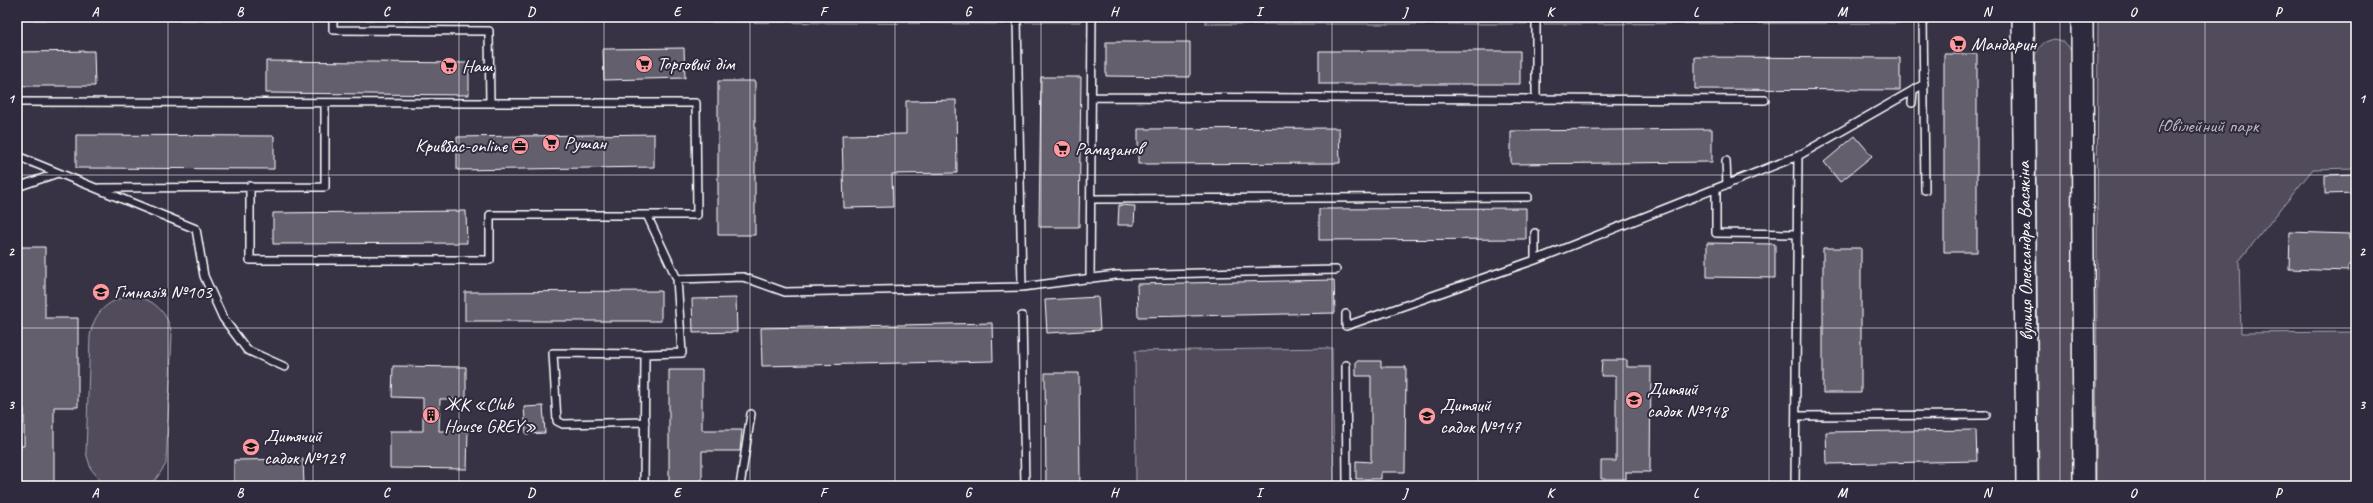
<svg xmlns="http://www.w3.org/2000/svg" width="2373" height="503" font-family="Caveat,sans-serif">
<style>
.green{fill:#514c5c;stroke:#a8a6ae}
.building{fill:#635f6d;stroke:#fff}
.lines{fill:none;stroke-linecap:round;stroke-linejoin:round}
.lane-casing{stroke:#fff;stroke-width:10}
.secondary-casing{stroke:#fff;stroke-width:24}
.lane{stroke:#2f2a3d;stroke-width:7}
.secondary{stroke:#2f2a3d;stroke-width:21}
.grid{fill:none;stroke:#fff;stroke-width:1;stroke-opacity:0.55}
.labels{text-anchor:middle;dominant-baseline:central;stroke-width:4;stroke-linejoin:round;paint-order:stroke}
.poi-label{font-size:19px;fill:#fff;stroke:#2f2a3d;text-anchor:start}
.park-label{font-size:19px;fill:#b9b7be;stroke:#2f2a3d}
.street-label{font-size:19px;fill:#fff;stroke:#2f2a3d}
.neatline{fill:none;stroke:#fff;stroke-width:1.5}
.grid-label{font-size:13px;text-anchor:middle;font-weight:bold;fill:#fff}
</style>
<rect width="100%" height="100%" fill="#373345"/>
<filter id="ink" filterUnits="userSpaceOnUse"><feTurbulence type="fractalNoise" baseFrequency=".025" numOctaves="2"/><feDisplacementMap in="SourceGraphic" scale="8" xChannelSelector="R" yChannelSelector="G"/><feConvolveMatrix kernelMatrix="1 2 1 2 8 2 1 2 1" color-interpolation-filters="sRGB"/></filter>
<g filter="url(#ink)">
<path class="green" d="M17,17H322V20H17Z
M343,17H597V21L343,20Z
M701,17H1005V24L701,22Z
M1024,17H1081V22H1024Z
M1206,17H1529V24H1206Z
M1544,17H1912V23L1544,24Z
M2098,17H2356V168L2313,169L2239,261L2241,333L2356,332V486H2096Z
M2055,39C2066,42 2070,46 2073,56L2076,486H2039L2035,55C2040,45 2044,41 2055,39Z
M129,296C153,297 168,312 172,335L166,464L156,479L145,486H109L101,481L91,469L86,453L90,336C94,313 106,301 129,296Z
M1332,348L1334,486L1136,485L1135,351Z"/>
<path class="building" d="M1106,42H1190V77L1106,76Z
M684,48L685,78L604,80L603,49Z
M94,51L95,86H17V52Z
M1319,51H1520V84H1319Z
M1944,54H1977V252H1944Z
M1695,57L1900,58V90L1695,89Z
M266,61L469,63V95L266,93Z
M1041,77H1081L1079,227H1039Z
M718,81H755V235H718Z
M956,100L957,173L892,174L893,207L844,208L842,135L906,134V101Z
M1339,128L1340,163L1138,164V129Z
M1712,129V162L1511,164V131Z
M654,134V167L457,170V137Z
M76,135L274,136V169L76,168Z
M1855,136L1872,156L1840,182L1824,162Z
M2356,174V193L2325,194V175Z
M1119,205L1135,206L1134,225H1118Z
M1526,208V239L1319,240V209Z
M466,211L467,243L273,244V213Z
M2290,232L2349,234V239L2356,243V262L2348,266V271L2289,269Z
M1707,243L1775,244V278L1707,277Z
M17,247H45V318H78V407H54V485H17V446H24V409H17Z
M1823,248H1861V393H1823Z
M1334,280L1335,313L1138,317L1137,284Z
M661,291V321H465V292Z
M1098,297L1100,330L1047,333L1045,300Z
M736,298L737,332L693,333L692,299Z
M992,323L993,361L762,366L761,328Z
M1602,360H1627V367H1651L1650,472H1626V479H1601V461H1616V376H1601Z
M1356,361H1381V367H1406L1405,472H1381V479H1356V461L1371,462V376H1356Z
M393,366L466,367V399H440L439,431H468L467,469L390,468V431H423V398L392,397Z
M669,370H702V430H742L740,451H702V486H669Z
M1045,373H1079L1080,486H1046Z
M543,406L545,433L526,434L524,407Z
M1976,430L1977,461L1827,464L1826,432Z
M303,459L304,486H234V460Z"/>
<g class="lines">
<defs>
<path id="lane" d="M1017,17L1022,287L1116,275L1336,270
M1923,17L1925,190
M1092,97L1765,100
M1536,100V17
M17,102L490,103
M1912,103L1913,91
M17,156L196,229L204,276L223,318L247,350L285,367
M1726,161L1727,185
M250,186V260H490V215H697L696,103H490L489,31L333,30V17
M17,187L58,173
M99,188L325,187V103
M1716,190V233L1797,234
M1091,199L1528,197
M647,215L677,279L743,277L785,292L1022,287
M1535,233V260L1798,156L1924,84
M1090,279L1092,17
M1346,314V326L1535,260
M1022,316L1025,486
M645,354L682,353L677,279
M1346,365L1347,486
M1796,416L1986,415
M644,486L645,354L553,353L557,421L563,424L645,422
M740,486L751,414
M1795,486L1798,156"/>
<path id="secondary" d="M2023,17L2027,486
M2082,17L2084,486"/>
</defs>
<use href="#lane" class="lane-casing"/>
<use href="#secondary" class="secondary-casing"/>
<use href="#lane" class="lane"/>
<use href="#secondary" class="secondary"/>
</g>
</g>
<path class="grid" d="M168,17V486M313,17V486M459,17V486M604,17V486M750,17V486M895,17V486M1041,17V486M1186,17V486M1332,17V486M1478,17V486M1623,17V486M1769,17V486M1914,17V486M2060,17V486M2205,17V486M17,175H2356M17,328H2356"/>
<defs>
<symbol id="supermarket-disc" viewBox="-11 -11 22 22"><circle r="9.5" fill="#ff9aa2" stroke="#2f2a3d"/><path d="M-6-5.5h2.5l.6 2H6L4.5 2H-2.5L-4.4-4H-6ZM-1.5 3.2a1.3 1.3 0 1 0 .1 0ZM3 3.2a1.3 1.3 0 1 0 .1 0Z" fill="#111"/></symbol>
<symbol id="office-disc" viewBox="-11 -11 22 22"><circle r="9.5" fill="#ff9aa2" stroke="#2f2a3d"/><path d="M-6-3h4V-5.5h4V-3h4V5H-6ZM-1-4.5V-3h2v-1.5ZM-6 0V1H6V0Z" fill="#111"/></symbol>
<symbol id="school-disc" viewBox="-11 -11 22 22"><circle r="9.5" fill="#ff9aa2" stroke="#2f2a3d"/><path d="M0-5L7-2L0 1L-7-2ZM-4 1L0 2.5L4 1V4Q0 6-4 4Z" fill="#111"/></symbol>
<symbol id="building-disc" viewBox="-11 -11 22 22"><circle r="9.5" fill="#ff9aa2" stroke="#2f2a3d"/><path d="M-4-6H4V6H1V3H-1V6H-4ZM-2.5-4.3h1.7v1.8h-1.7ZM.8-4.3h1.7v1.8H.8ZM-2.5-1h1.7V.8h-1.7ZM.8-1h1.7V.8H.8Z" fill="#111"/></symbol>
</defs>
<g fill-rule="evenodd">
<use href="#supermarket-disc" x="1948" y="34" width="20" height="20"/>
<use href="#supermarket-disc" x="634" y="54" width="20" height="20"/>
<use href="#supermarket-disc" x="439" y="56" width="20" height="20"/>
<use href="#supermarket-disc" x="541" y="133" width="20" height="20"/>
<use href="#office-disc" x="510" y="136" width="20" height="20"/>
<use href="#supermarket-disc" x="1052" y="139" width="20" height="20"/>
<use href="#school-disc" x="91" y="282" width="20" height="20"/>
<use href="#school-disc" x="1624" y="390" width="20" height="20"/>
<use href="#building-disc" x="421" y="405" width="20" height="20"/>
<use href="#school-disc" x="1417" y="406" width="20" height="20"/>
<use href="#school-disc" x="241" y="437" width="20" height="20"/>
</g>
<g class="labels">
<g class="poi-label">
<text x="1971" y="44">Мандарин</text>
<text x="657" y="64">Торговий дім</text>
<text x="462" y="66">Наш</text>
<text x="564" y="143">Рушан</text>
<text x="507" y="146" text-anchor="end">Кривбас-online</text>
<text x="1075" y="149">Рамазанов</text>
<text x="114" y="292">Гімназія №103</text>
<text x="1647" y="389">Дитяий<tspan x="1647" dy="22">садок №148</tspan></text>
<text x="444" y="404">ЖК «Club<tspan x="444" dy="22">House GREY»</tspan></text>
<text x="1440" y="405">Дитяий<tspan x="1440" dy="22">садок №147</tspan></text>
<text x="264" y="436">Дитячий<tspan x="264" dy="22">садок №129</tspan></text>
</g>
<g class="park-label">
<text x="2208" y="126">Ювілейний парк</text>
</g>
<g class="street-label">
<text transform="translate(2025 251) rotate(-91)">вулиця Олександра Васякіна</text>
</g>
</g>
<rect width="2373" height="503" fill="none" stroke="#2f2a3d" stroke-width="44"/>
<rect x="22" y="22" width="2329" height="459" class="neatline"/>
<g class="grid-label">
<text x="95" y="16">A</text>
<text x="240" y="16">B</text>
<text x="386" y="16">C</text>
<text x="531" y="16">D</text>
<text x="677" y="16">E</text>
<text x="823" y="16">F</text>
<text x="968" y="16">G</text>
<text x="1114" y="16">H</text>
<text x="1259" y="16">I</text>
<text x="1405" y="16">J</text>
<text x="1550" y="16">K</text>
<text x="1696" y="16">L</text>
<text x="1842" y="16">M</text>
<text x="1987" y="16">N</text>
<text x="2133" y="16">O</text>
<text x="2278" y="16">P</text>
<text x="11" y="103">1</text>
<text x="2362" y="103">1</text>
<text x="11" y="256">2</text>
<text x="2362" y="256">2</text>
<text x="11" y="409">3</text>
<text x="2362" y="409">3</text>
<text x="95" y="497">A</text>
<text x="240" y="497">B</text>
<text x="386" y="497">C</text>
<text x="531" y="497">D</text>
<text x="677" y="497">E</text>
<text x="823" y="497">F</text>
<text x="968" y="497">G</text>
<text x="1114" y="497">H</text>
<text x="1259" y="497">I</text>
<text x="1405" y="497">J</text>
<text x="1550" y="497">K</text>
<text x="1696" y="497">L</text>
<text x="1842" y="497">M</text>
<text x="1987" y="497">N</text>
<text x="2133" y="497">O</text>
<text x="2278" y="497">P</text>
</g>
</svg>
